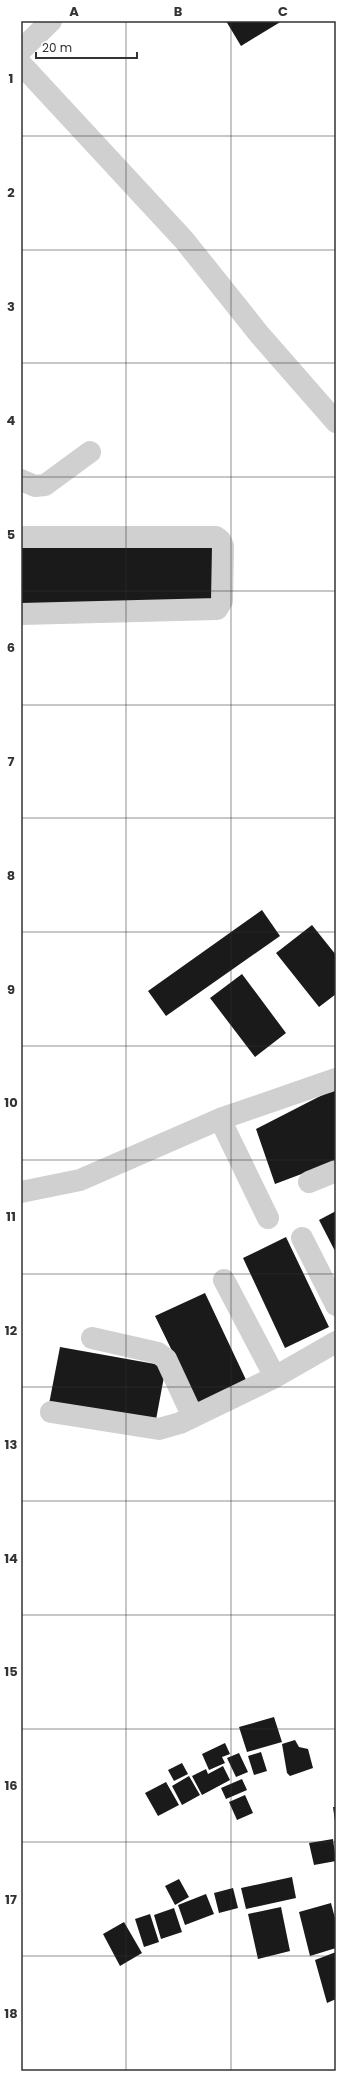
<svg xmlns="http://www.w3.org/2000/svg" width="357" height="2092" font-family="Poppins,sans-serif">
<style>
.building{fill:#1a1a1a}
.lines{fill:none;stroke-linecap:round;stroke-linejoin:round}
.minor{stroke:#d0d0d0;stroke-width:22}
.grid{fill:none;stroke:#333;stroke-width:1;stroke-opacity:0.55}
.neatline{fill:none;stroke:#333;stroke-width:1.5}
.grid-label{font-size:13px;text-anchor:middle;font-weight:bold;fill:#333}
</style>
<rect width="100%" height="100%" fill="#fff"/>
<path class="building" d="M226,21H282L241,46Z
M215,541V606L21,608V543Z
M262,910L280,936L166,1016L148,991Z
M312,925L336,955V994L319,1007L276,953Z
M242,974L286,1033L255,1057L210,998Z
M336,1088V1161L275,1184L256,1129Z
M336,1211V1253L319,1220Z
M286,1237L329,1327L285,1348L243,1258Z
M205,1293L248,1384L199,1406L155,1316Z
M60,1347L166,1366L155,1425L49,1404Z
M274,1717L282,1742L247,1752L239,1727Z
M295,1740L299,1747L308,1749L313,1768L290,1776L287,1773L282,1744Z
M225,1743L230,1754L222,1757L225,1763L209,1770L202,1754Z
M261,1752L267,1771L254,1775L248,1756Z
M239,1753L248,1772L236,1777L227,1758Z
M182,1763L188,1774L174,1781L168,1770Z
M223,1766L230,1780L202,1795L192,1776L206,1769L208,1774Z
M189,1776L200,1795L182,1805L172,1786Z
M242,1779L247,1790L226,1799L221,1788Z
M166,1782L179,1805L158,1816L145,1793Z
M245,1795L253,1813L237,1820L229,1802Z
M333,1807H336V1821H335Z
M333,1839L336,1861L314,1865L309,1843Z
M292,1877L296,1898L246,1909L241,1888Z
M179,1879L189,1897L175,1905L165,1886Z
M233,1888L238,1908L219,1913L214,1893Z
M206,1894L214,1914L185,1925L178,1905Z
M331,1903L336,1922V1948L310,1956L299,1912Z
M281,1907L290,1951L258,1959L248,1914Z
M174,1908L182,1932L161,1939L154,1915Z
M150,1914L159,1942L144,1947L135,1919Z
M124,1922L142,1953L120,1966L103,1934Z
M336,1952V1999L327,2003L315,1960Z"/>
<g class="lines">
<path class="minor" d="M21,50L51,21
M21,64L184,240L259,334L336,422
M21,480L35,486L45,485L90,452
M21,537H216L220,540L223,546L222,601L217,609L21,614
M220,1119L268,1218
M309,1182L336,1171
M21,1192L80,1180L220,1119L336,1079
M302,1238L336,1305
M224,1280L275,1377
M92,1338L158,1353L166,1359L193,1417
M51,1412L159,1429L180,1423L275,1377L336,1342"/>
</g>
<path class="grid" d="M126,21V2071M231,21V2071M21,136H336M21,250H336M21,363H336M21,477H336M21,591H336M21,705H336M21,818H336M21,932H336M21,1046H336M21,1160H336M21,1274H336M21,1387H336M21,1501H336M21,1615H336M21,1729H336M21,1842H336M21,1956H336"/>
<rect width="357" height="2092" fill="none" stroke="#ffffff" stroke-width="44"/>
<path d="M36 52v6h101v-6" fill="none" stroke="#333333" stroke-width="2"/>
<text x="42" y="52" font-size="12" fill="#333333" stroke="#ffffff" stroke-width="3" paint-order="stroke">20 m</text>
<rect x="22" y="22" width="313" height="2048" class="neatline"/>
<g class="grid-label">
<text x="74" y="16">A</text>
<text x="178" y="16">B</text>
<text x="283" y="16">C</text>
<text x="11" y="83">1</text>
<text x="11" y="197">2</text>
<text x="11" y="311">3</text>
<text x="11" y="425">4</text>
<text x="11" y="539">5</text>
<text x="11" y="652">6</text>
<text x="11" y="766">7</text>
<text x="11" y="880">8</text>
<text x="11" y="994">9</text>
<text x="11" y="1107">10</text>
<text x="11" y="1221">11</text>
<text x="11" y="1335">12</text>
<text x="11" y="1449">13</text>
<text x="11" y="1563">14</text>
<text x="11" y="1676">15</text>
<text x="11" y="1790">16</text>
<text x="11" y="1904">17</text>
<text x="11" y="2018">18</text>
</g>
</svg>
